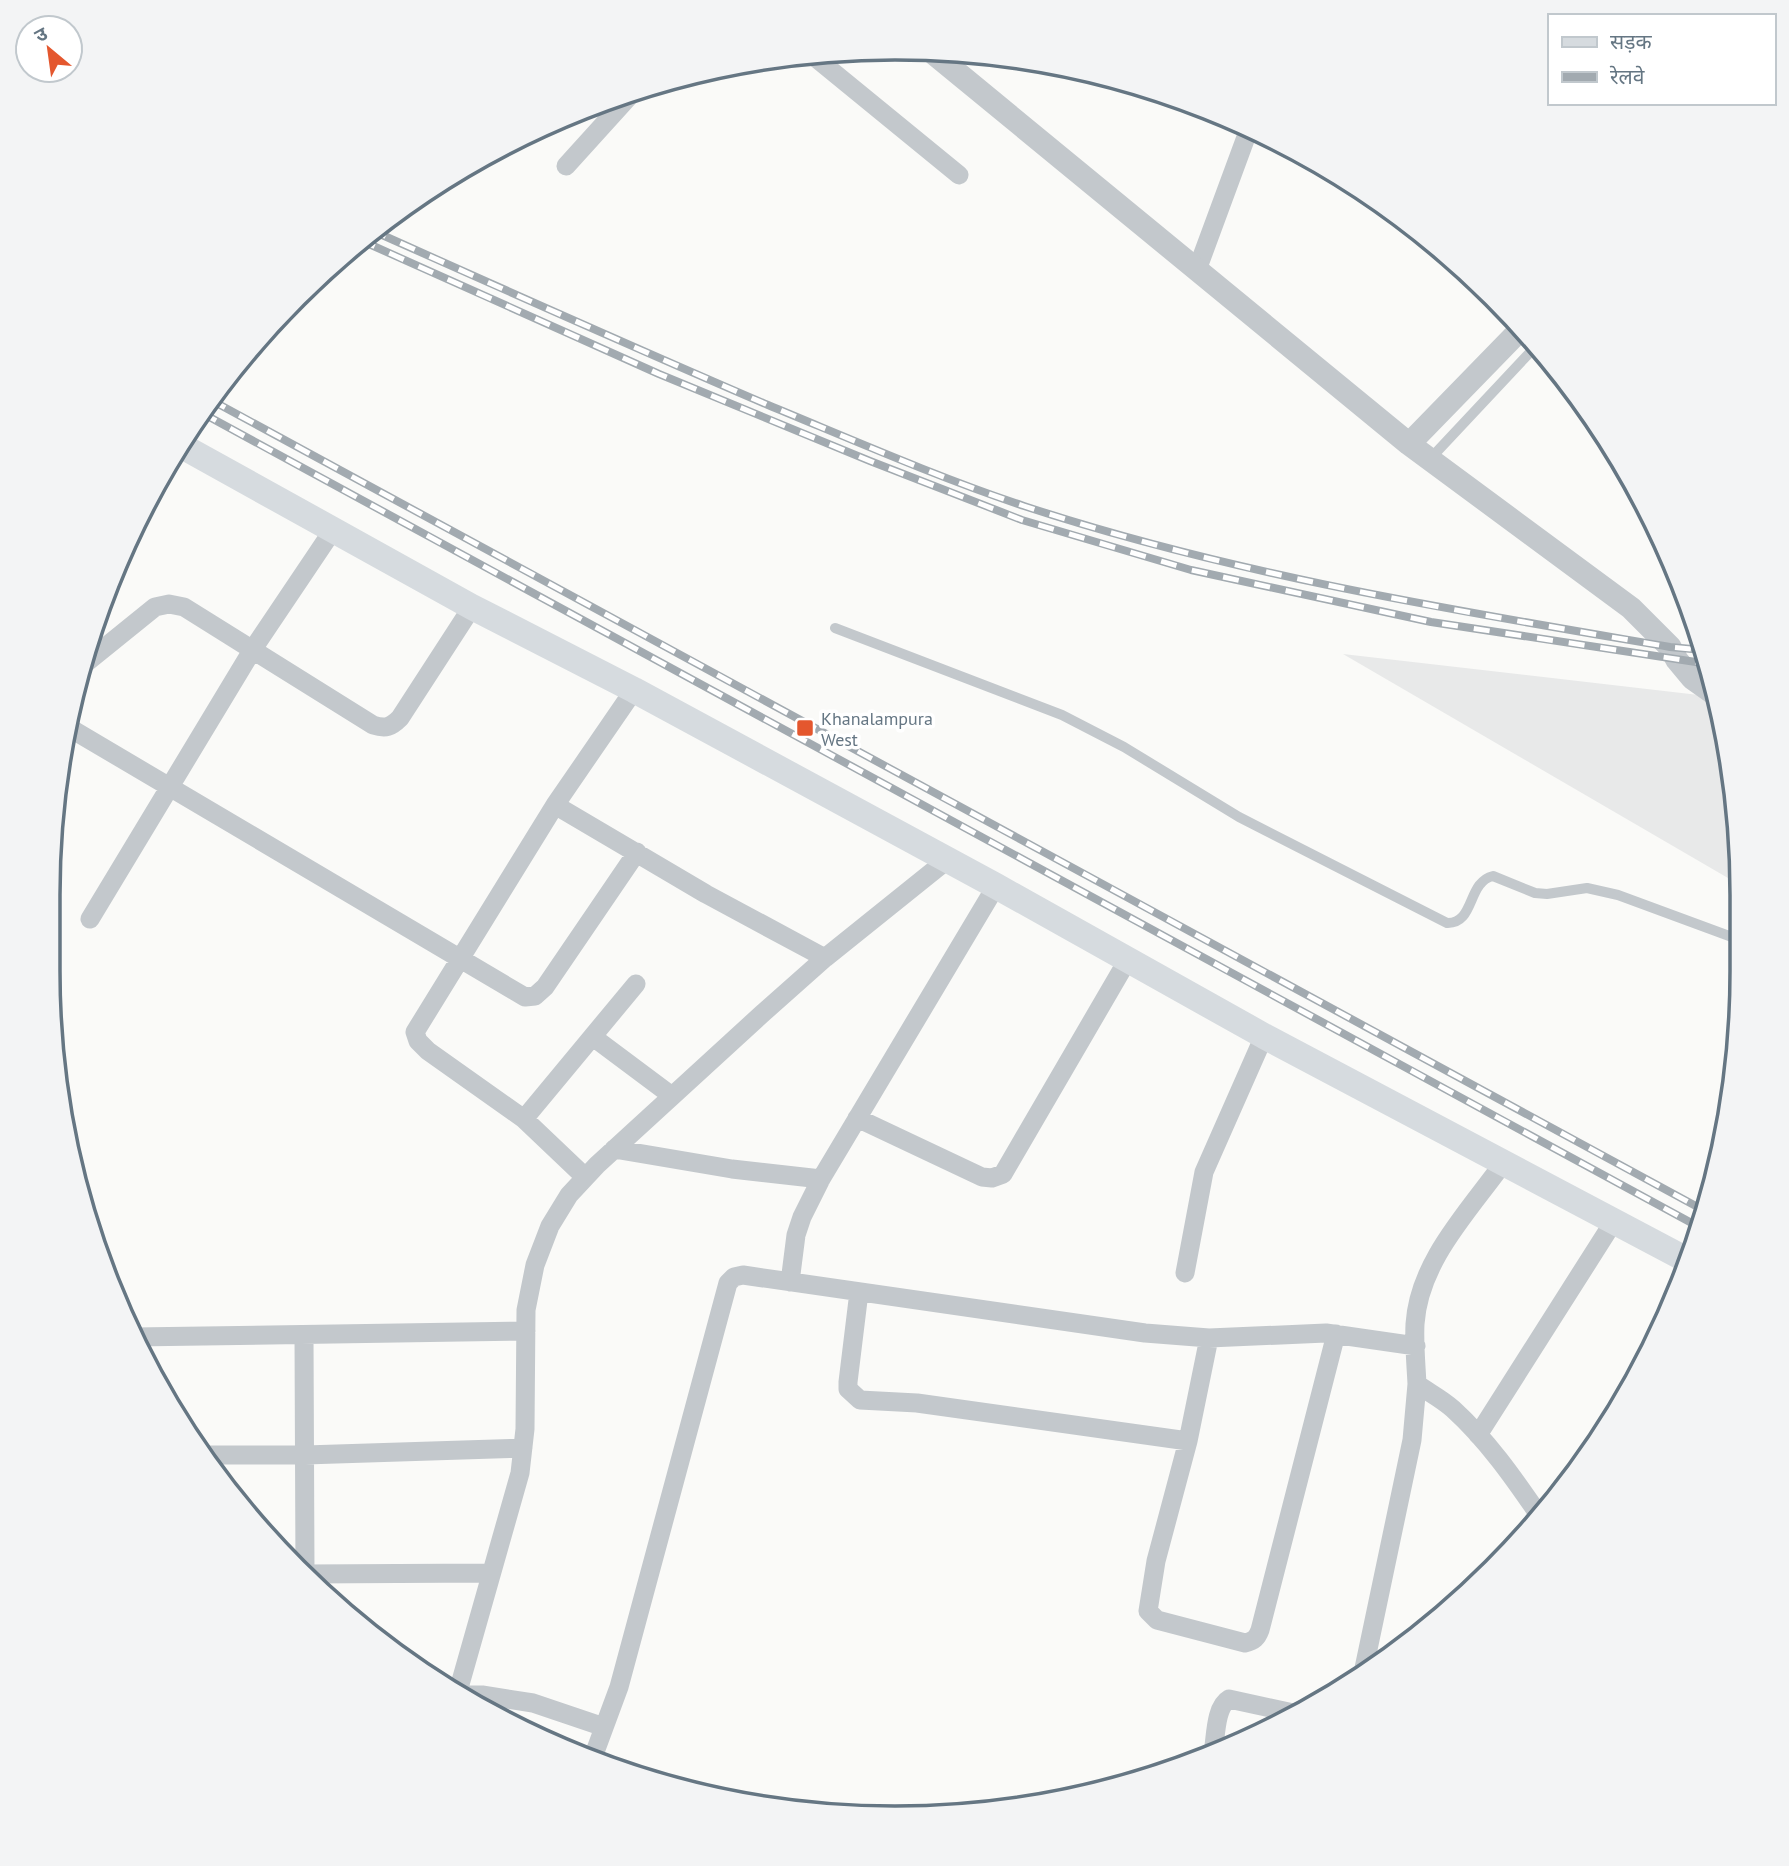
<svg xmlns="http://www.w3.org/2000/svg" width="1789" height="1866" font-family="'PT Sans','Noto Sans Devanagari',sans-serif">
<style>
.built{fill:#e8e9e9}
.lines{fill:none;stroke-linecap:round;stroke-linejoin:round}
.service{stroke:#c3c8cc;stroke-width:10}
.minor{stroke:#c3c8cc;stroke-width:19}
.tertiary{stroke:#c3c8cc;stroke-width:23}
.secondary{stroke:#d6dbdf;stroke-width:26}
.rail-casing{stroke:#a2aab0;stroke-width:8}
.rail{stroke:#fff;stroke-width:5;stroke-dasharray:16;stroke-linecap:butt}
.poi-dot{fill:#e4572e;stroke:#fff;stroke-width:2.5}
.labels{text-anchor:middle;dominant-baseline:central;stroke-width:7;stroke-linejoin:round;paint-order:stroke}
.poi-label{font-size:18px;fill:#657683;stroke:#fff;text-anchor:start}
.rim{fill:none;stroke:#657683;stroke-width:3.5}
</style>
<rect width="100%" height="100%" fill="#fafaf8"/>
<path class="built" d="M1343,654L1716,697L1740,839V885Z"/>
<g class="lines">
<path class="service" d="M1430,459L1536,346
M835,628L1062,715L1124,747L1239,817L1447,923C1475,924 1467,882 1493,876L1535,893L1547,894L1587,888L1618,895L1740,940"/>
<path class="minor" d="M811,54L959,175
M566,166L633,92
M1197,270L1249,129
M82,666L155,607L169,604L184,607L373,725C386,729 391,727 400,718L472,607
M68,727L525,997L535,996L545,987L637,852
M555,805L706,894L825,958
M90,919L253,649L333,530
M593,1037L672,1096
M857,1118L982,1177L992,1178L1003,1174L1127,961
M524,1119L636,984
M614,1149L732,1169L821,1179
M1504,1162C1469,1211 1419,1261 1415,1324C1414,1344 1416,1364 1417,1384C1428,1392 1442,1399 1453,1409C1487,1440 1513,1477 1539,1515
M585,1177L524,1119L428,1051L418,1041L415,1032L555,805L634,690
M1185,1273L1204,1172L1264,1036
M790,1282L796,1235L802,1217L821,1179L996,886
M859,1292L848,1382V1389L860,1400L917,1403L1188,1441
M304,1336L305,1573
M134,1337L526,1331
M1209,1338L1188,1441L1156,1561L1148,1611L1157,1620L1245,1643C1254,1641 1257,1638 1260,1630L1336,1334
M1478,1435L1614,1221
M201,1455H305L523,1448
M306,1574L490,1573
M1363,1673L1412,1440L1417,1384
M456,1695H482L533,1703L604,1727
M457,1695L520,1473L525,1429L526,1310L535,1265L550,1226L569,1195L597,1165L763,1013L825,958L947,860
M1213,1753C1216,1737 1215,1707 1229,1699L1298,1714
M592,1760L619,1687L728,1283L734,1277L743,1275L1145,1333L1209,1338L1326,1333L1416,1346"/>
<path class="tertiary" d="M932,52L1409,444L1521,329
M1409,444L1631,608L1670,647L1677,660L1692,678L1716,695"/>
<path class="secondary" d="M180,445L472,607L634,690L996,886L1264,1036L1687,1260"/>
<defs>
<path id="rail" d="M371,230C503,289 635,348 768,405C853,440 937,477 1024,506C1234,575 1453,610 1670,647L1703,650
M360,240L659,374L870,461L1022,520L1191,570L1431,622L1709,664
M211,400L1705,1211
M202,413L1699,1227"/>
</defs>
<use href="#rail" class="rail-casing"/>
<use href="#rail" class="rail"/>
</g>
<rect class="poi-dot" x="796" y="719" width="18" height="18" rx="3.5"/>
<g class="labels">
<g class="poi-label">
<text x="821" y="718">Khanalampura<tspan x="821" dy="21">West</tspan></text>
</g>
</g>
<path d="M0 0H1789V1866H0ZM895 60H895A835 835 0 0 1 1730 895V971A835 835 0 0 1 895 1806H895A835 835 0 0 1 60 971V895A835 835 0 0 1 895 60Z" fill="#f3f4f5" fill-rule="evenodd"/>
<path class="rim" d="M895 60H895A835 835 0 0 1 1730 895V971A835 835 0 0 1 895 1806H895A835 835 0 0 1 60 971V895A835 835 0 0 1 895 60Z"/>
<rect x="1548" y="14" width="228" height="91" fill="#ffffff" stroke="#c1c8cd" stroke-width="2"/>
<rect x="1562" y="37" width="35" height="10" fill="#d6dbdf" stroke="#c1c8cd" stroke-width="2"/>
<text x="1610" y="49" font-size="21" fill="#657683">सड़क</text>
<rect x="1562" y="72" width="35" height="10" fill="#a2aab0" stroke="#c1c8cd" stroke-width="2"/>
<text x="1610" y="84" font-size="21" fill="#657683">रेलवे</text>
<g transform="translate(49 49) rotate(331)"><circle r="33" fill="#ffffff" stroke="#c1c8cd" stroke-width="2"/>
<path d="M0-5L12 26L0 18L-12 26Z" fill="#e4572e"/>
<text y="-10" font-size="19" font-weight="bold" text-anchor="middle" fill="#657683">उ</text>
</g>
</svg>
